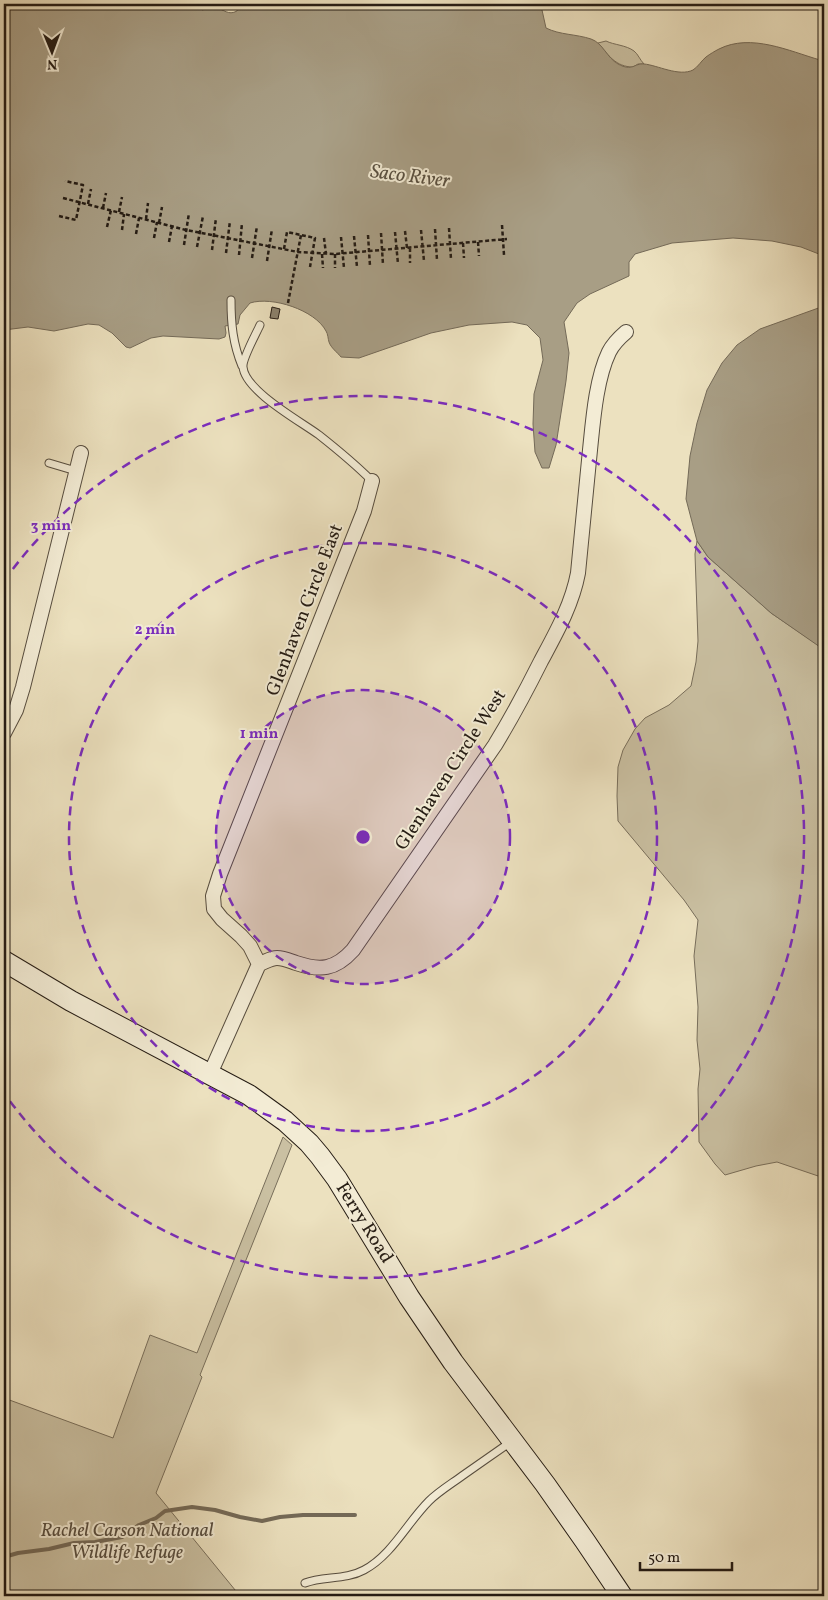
<svg xmlns="http://www.w3.org/2000/svg" width="828" height="1600" font-family="Vollkorn,serif">
<style>
.green{fill:#cac0a2;stroke:#786e5b}
.water{fill:#a89e85;stroke:#746a58}
.lines{fill:none;stroke-linecap:round;stroke-linejoin:round}
.stream{stroke:#746a58;stroke-width:4}
.building{fill:#8c826d;stroke:#251c14}
.lane-casing{stroke:#574d3f;stroke-width:9}
.street-casing{stroke:#574d3f;stroke-width:16}
.secondary-casing{stroke:#251c14;stroke-width:22}
.path{stroke:#251c14;stroke-width:2.5;stroke-dasharray:4 2.5;stroke-linecap:butt}
.lane{stroke:#f3ecd5;stroke-width:7}
.street{stroke:#f3ecd5;stroke-width:14}
.secondary{stroke:#f3ecd5;stroke-width:20}
.ring{fill:none;stroke:#7b2cbf;stroke-width:2.5;stroke-dasharray:9 6}
.labels{text-anchor:middle;dominant-baseline:central;stroke-width:4;stroke-linejoin:round;paint-order:stroke}
.street-label{font-size:19px;fill:#251c14;stroke:#f3ecd5}
.park-label{font-size:19px;font-style:italic;fill:#574d3f;stroke:#f3ecd5}
.water-label{font-size:20px;font-style:italic;fill:#595041;stroke:#f3ecd5}
.centre{fill:#7b2cbf;stroke:#f3ecd5;stroke-width:2.5}
.ring-label{font-size:15px;text-anchor:middle;font-weight:bold;fill:#7b2cbf;stroke:#f3ecd5;stroke-width:4;stroke-linejoin:round;paint-order:stroke}
</style>
<rect width="100%" height="100%" fill="#ece1bf"/>
<filter id="stains"><feTurbulence type="fractalNoise" baseFrequency=".004" numOctaves="4"/><feColorMatrix values="0 0 0 0 .2 0 0 0 0 .09 0 0 0 0 .02 0 0 0 .5 -.17"/></filter>
<radialGradient id="worn" r=".72"><stop offset=".6" stop-color="#630" stop-opacity="0"/><stop offset="1" stop-color="#630" stop-opacity=".3"/></radialGradient>
<path class="green" d="M606,41C614,45 626,45 634,51C638,54 640,60 644,64H638L633,67C616,67 608,55 598,43Z
M697,541L708,557L771,613L821,647L824,652V1178L777,1162L756,1166L725,1175L715,1164L699,1142L698,1089L700,1069L697,1040L698,1007L694,956L698,920L684,900L618,821L617,796L618,767L623,750L635,729L645,718L669,705L691,686L696,662L698,641L695,554Z
M283,1137L292,1145L200,1375L202,1377L156,1493L240,1596H4V1398L113,1438L150,1335L197,1353Z"/>
<path class="water" d="M4,4H198L202,10C206,9 211,8 216,8C224,9 228,16 237,11L239,4H533L542,10L546,28C560,35 576,34 591,39C603,43 607,58 618,64C633,72 634,63 644,64C657,65 679,77 693,70C698,67 702,60 706,57C710,54 715,51 719,49C751,33 789,51 820,60H824V256L801,247L772,241L733,238L672,243L635,254L629,262V276L590,294L577,303L564,322L569,353L566,381L556,445L549,468H542L535,452L533,424L534,394L543,360L540,338L527,325L512,322L469,325L431,333L359,358L341,357C337,352 331,348 329,342C328,339 328,334 326,331C315,310 272,296 250,303L240,315L238,324L225,326L226,333L225,337L219,339L163,336L151,338L130,348L126,347L112,333L99,325L88,324L54,331L28,327L4,330Z
M824,306V652L820,647L771,613L708,557L697,541L686,499L690,456L697,423L707,390L722,363L737,345L760,329Z"/>
<g class="lines">
<path class="stream" d="M4,1557L18,1553L49,1549L74,1543L95,1542L122,1537L139,1525L156,1518L165,1511L192,1507L215,1510L240,1517L262,1521L280,1517L303,1515H355"/>
</g>
<path class="building" d="M272,307L280,309L278,319L270,318Z"/>
<g class="lines">
<defs>
<path id="lane" d="M231,300C231,324 233,344 242,366
M260,325C256,334 242,359 243,367C245,391 300,421 319,435C338,450 356,465 372,481
M49,463L76,471
M305,1583C323,1576 346,1580 364,1570C392,1555 407,1523 429,1501C438,1492 451,1484 462,1476C479,1464 495,1453 512,1441"/>
<path id="street" d="M4,733L16,710L23,687L81,453
M259,964C265,962 271,958 277,958C284,958 290,961 296,963C320,971 335,970 353,950L495,745C512,717 527,689 541,661C556,633 572,605 578,573C582,532 586,491 590,450C593,421 596,379 609,352C613,344 619,338 626,332
M259,964L250,946L241,936L222,919L214,909L213,896L220,874L364,511L372,481
M210,1074L259,964"/>
<path id="secondary" d="M4,961L71,1001L249,1095L285,1121L309,1143L320,1156L337,1179L409,1297L453,1362L545,1484L585,1541L622,1596"/>
</defs>
<use href="#lane" class="lane-casing"/>
<use href="#street" class="street-casing"/>
<use href="#secondary" class="secondary-casing"/>
<path class="path" d="M63,198L186,230L298,252L335,254L507,239
M88,204L91,189
M103,208L106,193
M119,212L122,197
M59,216L76,220L83,185L65,181
M146,219L148,203
M159,223L162,207
M502,225L504,255
M107,227L111,210
M449,228L451,259
M435,229L437,260
M122,230L124,214
M421,230L424,261
M405,231L407,248
M395,232L398,264
M381,233L383,265
M136,234L139,218
M368,235L370,266
M354,236L357,267
M341,237L344,268
M154,238L157,222
M324,238L326,254
M169,242L172,226
M478,242L479,256
M463,243L464,258
M184,245L189,213
M197,247L203,216
M410,248V263
M284,249L287,232L315,238L310,267
M212,250L216,218
M226,253L230,221
M322,254L323,268
M335,254V268
M239,255L242,223
M252,258L257,226
M267,261L272,229
M288,303L301,235"/>
<use href="#lane" class="lane"/>
<use href="#street" class="street"/>
<use href="#secondary" class="secondary"/>
</g>
<circle cx="363" cy="837" r="147" fill="#7b2cbf" fill-opacity=".12"/>
<g class="ring">
<circle cx="363" cy="837" r="147"/>
<circle cx="363" cy="837" r="294"/>
<path d="M4 581A441 441 0 1 1 4 1093"/>
</g>
<g class="labels">
<g class="street-label">
<text transform="translate(305 610) rotate(-69)">Glenhaven Circle East</text>
<text transform="translate(451 770) rotate(-57)">Glenhaven Circle West</text>
<text transform="translate(364 1223) rotate(58)">Ferry Road</text>
</g>
<g class="park-label">
<text x="127" y="1531">Rachel Carson National<tspan x="127" dy="22">Wildlife Refuge</tspan></text>
</g>
<g class="water-label">
<text transform="translate(410 177) rotate(7)">Saco River</text>
</g>
</g>
<circle cx="363" cy="837" r="8" class="centre"/>
<g class="ring-label">
<text x="51" y="530">3 min</text>
<text x="155" y="634">2 min</text>
<text x="259" y="738">1 min</text>
</g>
<rect width="828" height="1600" fill="none" stroke="#ece1bf" stroke-width="20"/>
<rect x="5" y="5" width="818" height="1590" fill="none" stroke="#251c14" stroke-width="2.5"/>
<rect x="10" y="10" width="808" height="1580" fill="none" stroke="#251c14"/>
<g transform="translate(52 52) rotate(179)" stroke="#f3ecd5" stroke-width="4" paint-order="stroke">
<path d="M0-4L9 19L0 12L-9 19Z" fill="#251c14"/>
<text y="-8" font-size="14" font-weight="bold" text-anchor="middle" fill="#251c14">N</text>
</g>
<path d="M640 1562v8h92v-8" fill="none" stroke="#251c14" stroke-width="2.5"/>
<text x="648" y="1562" font-size="15" fill="#251c14" stroke="#f3ecd5" stroke-width="4" paint-order="stroke">50 m</text>
<rect width="100%" height="100%" filter="url(#stains)"/>
<rect width="100%" height="100%" fill="url(#worn)"/>
</svg>
